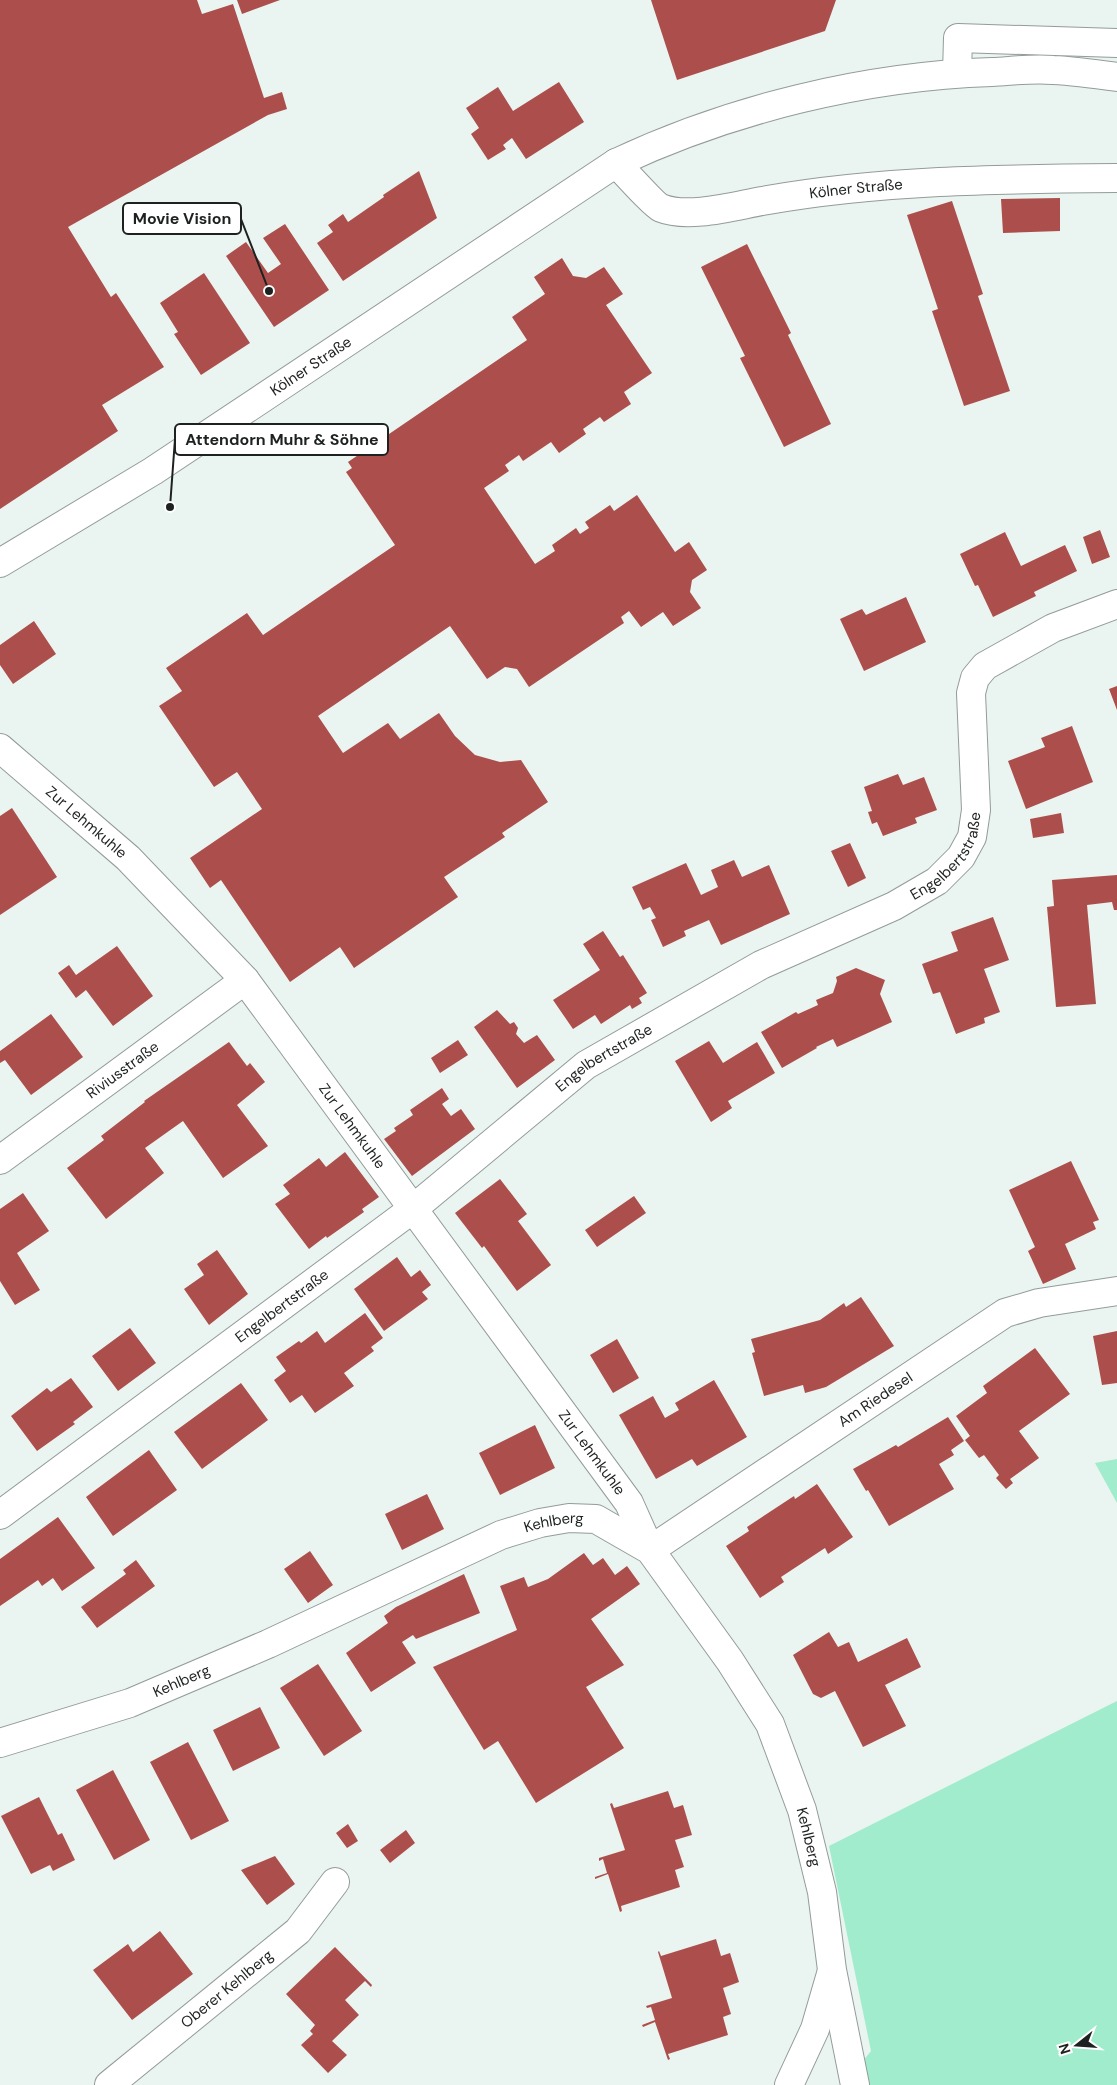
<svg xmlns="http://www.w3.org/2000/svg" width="1117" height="2085" font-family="'DM Sans',sans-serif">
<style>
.green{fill:#a0eccd}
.building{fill:#ac4f4c}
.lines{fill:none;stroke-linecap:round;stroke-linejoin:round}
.minor-casing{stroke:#939c98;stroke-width:30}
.minor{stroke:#fff;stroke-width:28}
.labels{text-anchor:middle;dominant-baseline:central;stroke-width:4.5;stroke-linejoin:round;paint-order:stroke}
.street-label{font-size:15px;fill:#1d211f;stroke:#fff}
.leader{fill:none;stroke:#1d211f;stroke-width:2}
.callout-dot{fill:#1d211f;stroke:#fff;stroke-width:2}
.callout{fill:#fff;stroke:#1d211f;stroke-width:2}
.callout-label{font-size:16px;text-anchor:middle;font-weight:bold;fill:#1d211f}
</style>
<rect width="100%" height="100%" fill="#eaf4f0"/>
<path class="green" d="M1117,1459V1503L1095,1463Z
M1117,1701V2085H844L871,2051L829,1846Z"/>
<path class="building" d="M0,0H197L202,14L233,4L264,98L282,92L287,109L268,115L68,227L111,297L116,293L164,367L102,405L118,431L0,509Z
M237,0H280L242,14Z
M651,0H836L825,31L677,80Z
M559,82L584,122L526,159L512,138L503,145L506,149L488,160L471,134L479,128L466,108L498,87L513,111Z
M419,171L437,218L343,281L317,243L333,232L328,225L343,214L348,222L384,197L383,195Z
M1060,198V231L1003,233L1001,199Z
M952,201L983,294L978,296L1010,391L964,406L932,311L938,309L907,215Z
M285,224L329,290L274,327L226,256L246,242L268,273L281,264L263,238Z
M747,244L791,333L788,335L831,424L784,447L740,358L745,356L701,267Z
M562,258L573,276L586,278L604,267L623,294L606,305L652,373L624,392L631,404L604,422L600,417L583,429L586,434L559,453L551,442L523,461L519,455L505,465L509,471L484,488L535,564L555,551L552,545L576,528L580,534L589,528L585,522L610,505L614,511L637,495L675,552L689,542L707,570L692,580L690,592L701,608L673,626L663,612L641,627L629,611L621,617L624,623L529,687L517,669L505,667L487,679L450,626L318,716L343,753L388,723L400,739L439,713L455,736L475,755L500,762L521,760L548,802L502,833L505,837L444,877L458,897L354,968L340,947L290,982L221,880L210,888L190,858L262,809L237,772L214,787L159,706L182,691L166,668L247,613L263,635L395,545L346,472L352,468L348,462L527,340L512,317L545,294L534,277Z
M204,273L250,343L201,375L174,334L178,332L160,303Z
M1100,530L1110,557L1092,564L1083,537Z
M1005,532L1021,566L1065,545L1077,571L1034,592L1036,596L993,617L978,585L975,586L960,554Z
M906,597L926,642L864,671L840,619L862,609L866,615Z
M34,621L56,654L13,684L0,665V645Z
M1117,686V710L1109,689Z
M1072,726L1093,782L1026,809L1008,761L1045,747L1041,738Z
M898,774L903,785L924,777L937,810L915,818L917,823L883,836L877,822L872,824L868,812L872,811L864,787Z
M12,808L57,877L0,915V816Z
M1061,813L1064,833L1033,838L1030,819Z
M850,843L866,878L848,887L831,851Z
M734,860L742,877L769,865L790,914L721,945L709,920L684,931L686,936L663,947L651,920L656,918L650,907L643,910L632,887L686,863L701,895L718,887L711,870Z
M1117,875V910H1114L1112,902L1087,905L1096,1004L1056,1007L1047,907L1054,906L1052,880Z
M993,917L1009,960L984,969L1000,1012L984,1018L985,1023L956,1034L940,992L933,994L922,964L958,951L951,932Z
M603,931L620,957L623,955L647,993L639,998L642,1003L632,1009L630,1005L601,1024L595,1015L573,1029L553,1000L600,970L583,944Z
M117,946L153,996L113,1026L86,990L76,998L58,973L69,965L76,975Z
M856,968L885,980L880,994L892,1022L837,1047L833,1039L816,1047L817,1048L782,1068L761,1032L796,1012L798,1014L818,1005L816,1000L833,993L837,981L836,977Z
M497,1010L510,1024L514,1022L518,1028L516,1034L524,1043L537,1035L555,1060L517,1088L474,1027Z
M51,1014L83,1057L31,1095L5,1060L0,1063V1051Z
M458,1040L468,1055L440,1073L431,1058Z
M709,1041L723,1063L757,1042L775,1073L728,1101L732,1108L711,1122L675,1061Z
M229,1042L247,1066L250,1063L265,1082L237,1105L268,1146L223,1178L183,1121L145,1148L164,1173L106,1219L67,1168L104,1140L101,1136L145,1102L144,1101Z
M442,1088L449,1099L442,1104L451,1116L461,1109L475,1129L412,1176L384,1139L396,1131L394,1128L413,1115L410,1110Z
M345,1152L379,1197L362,1209L364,1212L327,1238L326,1236L309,1249L275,1204L290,1194L283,1185L319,1158L326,1167Z
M1071,1161L1099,1220L1093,1222L1096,1229L1065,1244L1076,1269L1043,1284L1028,1251L1035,1247L1009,1190Z
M500,1179L527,1214L518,1221L551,1265L517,1291L484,1246L482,1248L455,1213Z
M23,1193L49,1231L17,1253L40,1290L15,1305L0,1281V1209Z
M634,1196L646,1213L597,1247L585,1230Z
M217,1250L248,1294L209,1325L184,1289L204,1275L197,1264Z
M397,1257L411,1277L420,1270L431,1285L422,1292L428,1299L384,1331L354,1289Z
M861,1297L894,1346L826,1387L805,1393L803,1385L764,1396L752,1353L755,1352L751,1339L820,1320L844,1303L846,1307Z
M365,1313L383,1338L371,1347L374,1351L344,1373L354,1386L315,1413L302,1395L290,1403L274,1380L286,1371L276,1357L299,1341L301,1343L317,1331L325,1343Z
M130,1328L156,1363L118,1391L92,1356Z
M1117,1331V1383L1102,1385L1093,1336Z
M617,1339L639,1378L613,1393L590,1355Z
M1035,1348L1070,1394L1019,1431L1039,1458L1010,1479L1013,1483L1006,1489L996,1478L999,1475L984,1455L979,1458L965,1440L970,1436L956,1416L987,1393L983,1386Z
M71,1378L93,1407L73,1422L75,1424L37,1451L11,1416L47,1388L51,1392Z
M714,1380L747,1437L697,1466L692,1459L656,1479L619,1415L653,1396L665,1418L679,1410L675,1403Z
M241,1383L268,1420L202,1469L174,1432Z
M948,1417L964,1441L951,1450L954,1455L939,1464L954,1489L889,1526L868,1490L866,1491L853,1469L896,1445L898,1447Z
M535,1425L555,1468L500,1495L479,1453Z
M149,1450L177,1490L113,1536L86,1497Z
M817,1484L853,1537L828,1554L825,1548L781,1577L784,1582L760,1598L726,1546L749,1531L747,1527L794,1496L795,1499Z
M427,1494L444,1529L402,1550L385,1514Z
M58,1517L95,1568L62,1591L53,1578L42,1586L38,1580L0,1606V1559Z
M310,1551L333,1585L308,1603L284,1569Z
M584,1553L593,1565L603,1558L615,1575L627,1566L640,1584L591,1619L624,1665L586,1687L624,1748L536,1803L498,1741L484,1750L433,1667L517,1630L500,1586L524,1577L528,1587L548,1579Z
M136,1560L155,1586L97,1628L81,1607L126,1574L123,1570Z
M464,1574L480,1613L416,1639L413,1635L402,1642L416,1663L371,1692L346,1653L388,1623L384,1616L396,1607Z
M829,1632L838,1647L849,1642L858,1662L907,1638L921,1667L885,1685L906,1726L863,1747L835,1691L821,1698L813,1694L793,1655Z
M318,1664L362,1731L324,1756L280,1688Z
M260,1707L280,1748L233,1771L213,1730Z
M188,1742L229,1821L191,1840L150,1762Z
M113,1770L150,1840L114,1860L76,1790Z
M668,1791L674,1808L683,1805L692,1835L675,1840L684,1867L675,1870L680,1887L621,1906L622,1911L620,1912L608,1874L595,1879V1877L607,1873L603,1859L599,1861V1858L625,1850L610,1804L612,1803L614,1808Z
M39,1797L58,1835L62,1833L75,1860L53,1871L50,1865L31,1874L1,1816Z
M348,1824L358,1841L347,1848L336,1833Z
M406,1830L415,1843L390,1863L380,1850Z
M275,1856L295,1884L267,1905L241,1870Z
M160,1931L193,1974L132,2020L93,1970L128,1944L133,1952Z
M716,1939L721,1956L730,1953L739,1982L723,1988L731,2014L723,2017L728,2035L668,2054L670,2059L668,2060L655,2022L643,2027L642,2025L655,2020L651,2007L647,2008L646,2006L672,1998L658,1952L659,1951L661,1956Z
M335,1947L372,1985L371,1987L365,1981L345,2000L359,2015L332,2041L347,2055L328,2073L301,2045L313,2034L310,2031L315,2025L286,1994Z"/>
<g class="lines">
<defs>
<g id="minor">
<path d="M957,73L958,38L1117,43"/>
<path id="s1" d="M616,163C623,170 654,205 661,208C688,219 734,206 762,201C879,180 999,179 1117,178"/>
<path id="s2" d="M0,563L153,471L616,163C731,109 865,76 992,72C1012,71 1033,68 1053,70C1074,71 1096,74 1117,77"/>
<path id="s3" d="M0,748L128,858L245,980L629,1503L650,1550L1005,1313L1039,1303L1117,1291"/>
<path id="s4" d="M0,1160L245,980"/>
<path id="s5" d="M0,1515L414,1208L586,1065L761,965L894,906L937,881L961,857L972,837L976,810L971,693L975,678L985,666L1053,628L1117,604"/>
<path id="s6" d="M0,1743L130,1703L268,1644L501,1535L540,1523L569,1518L596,1519L650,1550L730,1661L770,1724L802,1810L822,1892L832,1970L855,2085"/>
<path id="s7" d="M109,2085L298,1931L335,1882"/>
<path d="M789,2085L815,2029L831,1974"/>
</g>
</defs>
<use href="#minor" class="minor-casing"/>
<use href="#minor" class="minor"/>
</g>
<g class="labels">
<g class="street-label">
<text stroke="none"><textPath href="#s1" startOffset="261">Kölner Straße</textPath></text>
<text stroke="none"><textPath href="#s2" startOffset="368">Kölner Straße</textPath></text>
<text stroke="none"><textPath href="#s3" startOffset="114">Zur Lehmkuhle</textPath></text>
<text stroke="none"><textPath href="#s5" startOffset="1162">Engelbertstraße</textPath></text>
<text stroke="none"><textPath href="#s5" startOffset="758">Engelbertstraße</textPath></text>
<text stroke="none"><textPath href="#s4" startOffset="152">Riviusstraße</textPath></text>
<text stroke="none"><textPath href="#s3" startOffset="519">Zur Lehmkuhle</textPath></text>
<text stroke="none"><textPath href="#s5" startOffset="351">Engelbertstraße</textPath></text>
<text stroke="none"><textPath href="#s3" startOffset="1309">Am Riedesel</textPath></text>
<text stroke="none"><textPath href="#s3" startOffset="924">Zur Lehmkuhle</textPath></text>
<text stroke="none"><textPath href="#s6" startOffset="598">Kehlberg</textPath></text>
<text stroke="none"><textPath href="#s6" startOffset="192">Kehlberg</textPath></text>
<text stroke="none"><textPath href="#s6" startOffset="1034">Kehlberg</textPath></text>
<text stroke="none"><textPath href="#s7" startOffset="152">Oberer Kehlberg</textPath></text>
</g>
</g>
<path class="leader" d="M269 291L241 219M170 507L175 439"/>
<g class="callout-dot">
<circle cx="269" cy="291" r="5"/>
<circle cx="170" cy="507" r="5"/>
</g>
<g class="callout">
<rect x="123" y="203" width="118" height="31" rx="5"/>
<rect x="175" y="424" width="213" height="31" rx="5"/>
</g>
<g class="callout-label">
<text x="182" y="224">Movie Vision</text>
<text x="282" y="445">Attendorn Muhr &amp; Söhne</text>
</g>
<g transform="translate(1077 2045) rotate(253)" stroke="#ffffff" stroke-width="4" paint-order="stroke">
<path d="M0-4L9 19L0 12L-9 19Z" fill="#1d211f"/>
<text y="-8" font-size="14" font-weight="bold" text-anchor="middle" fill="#1d211f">N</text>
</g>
</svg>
